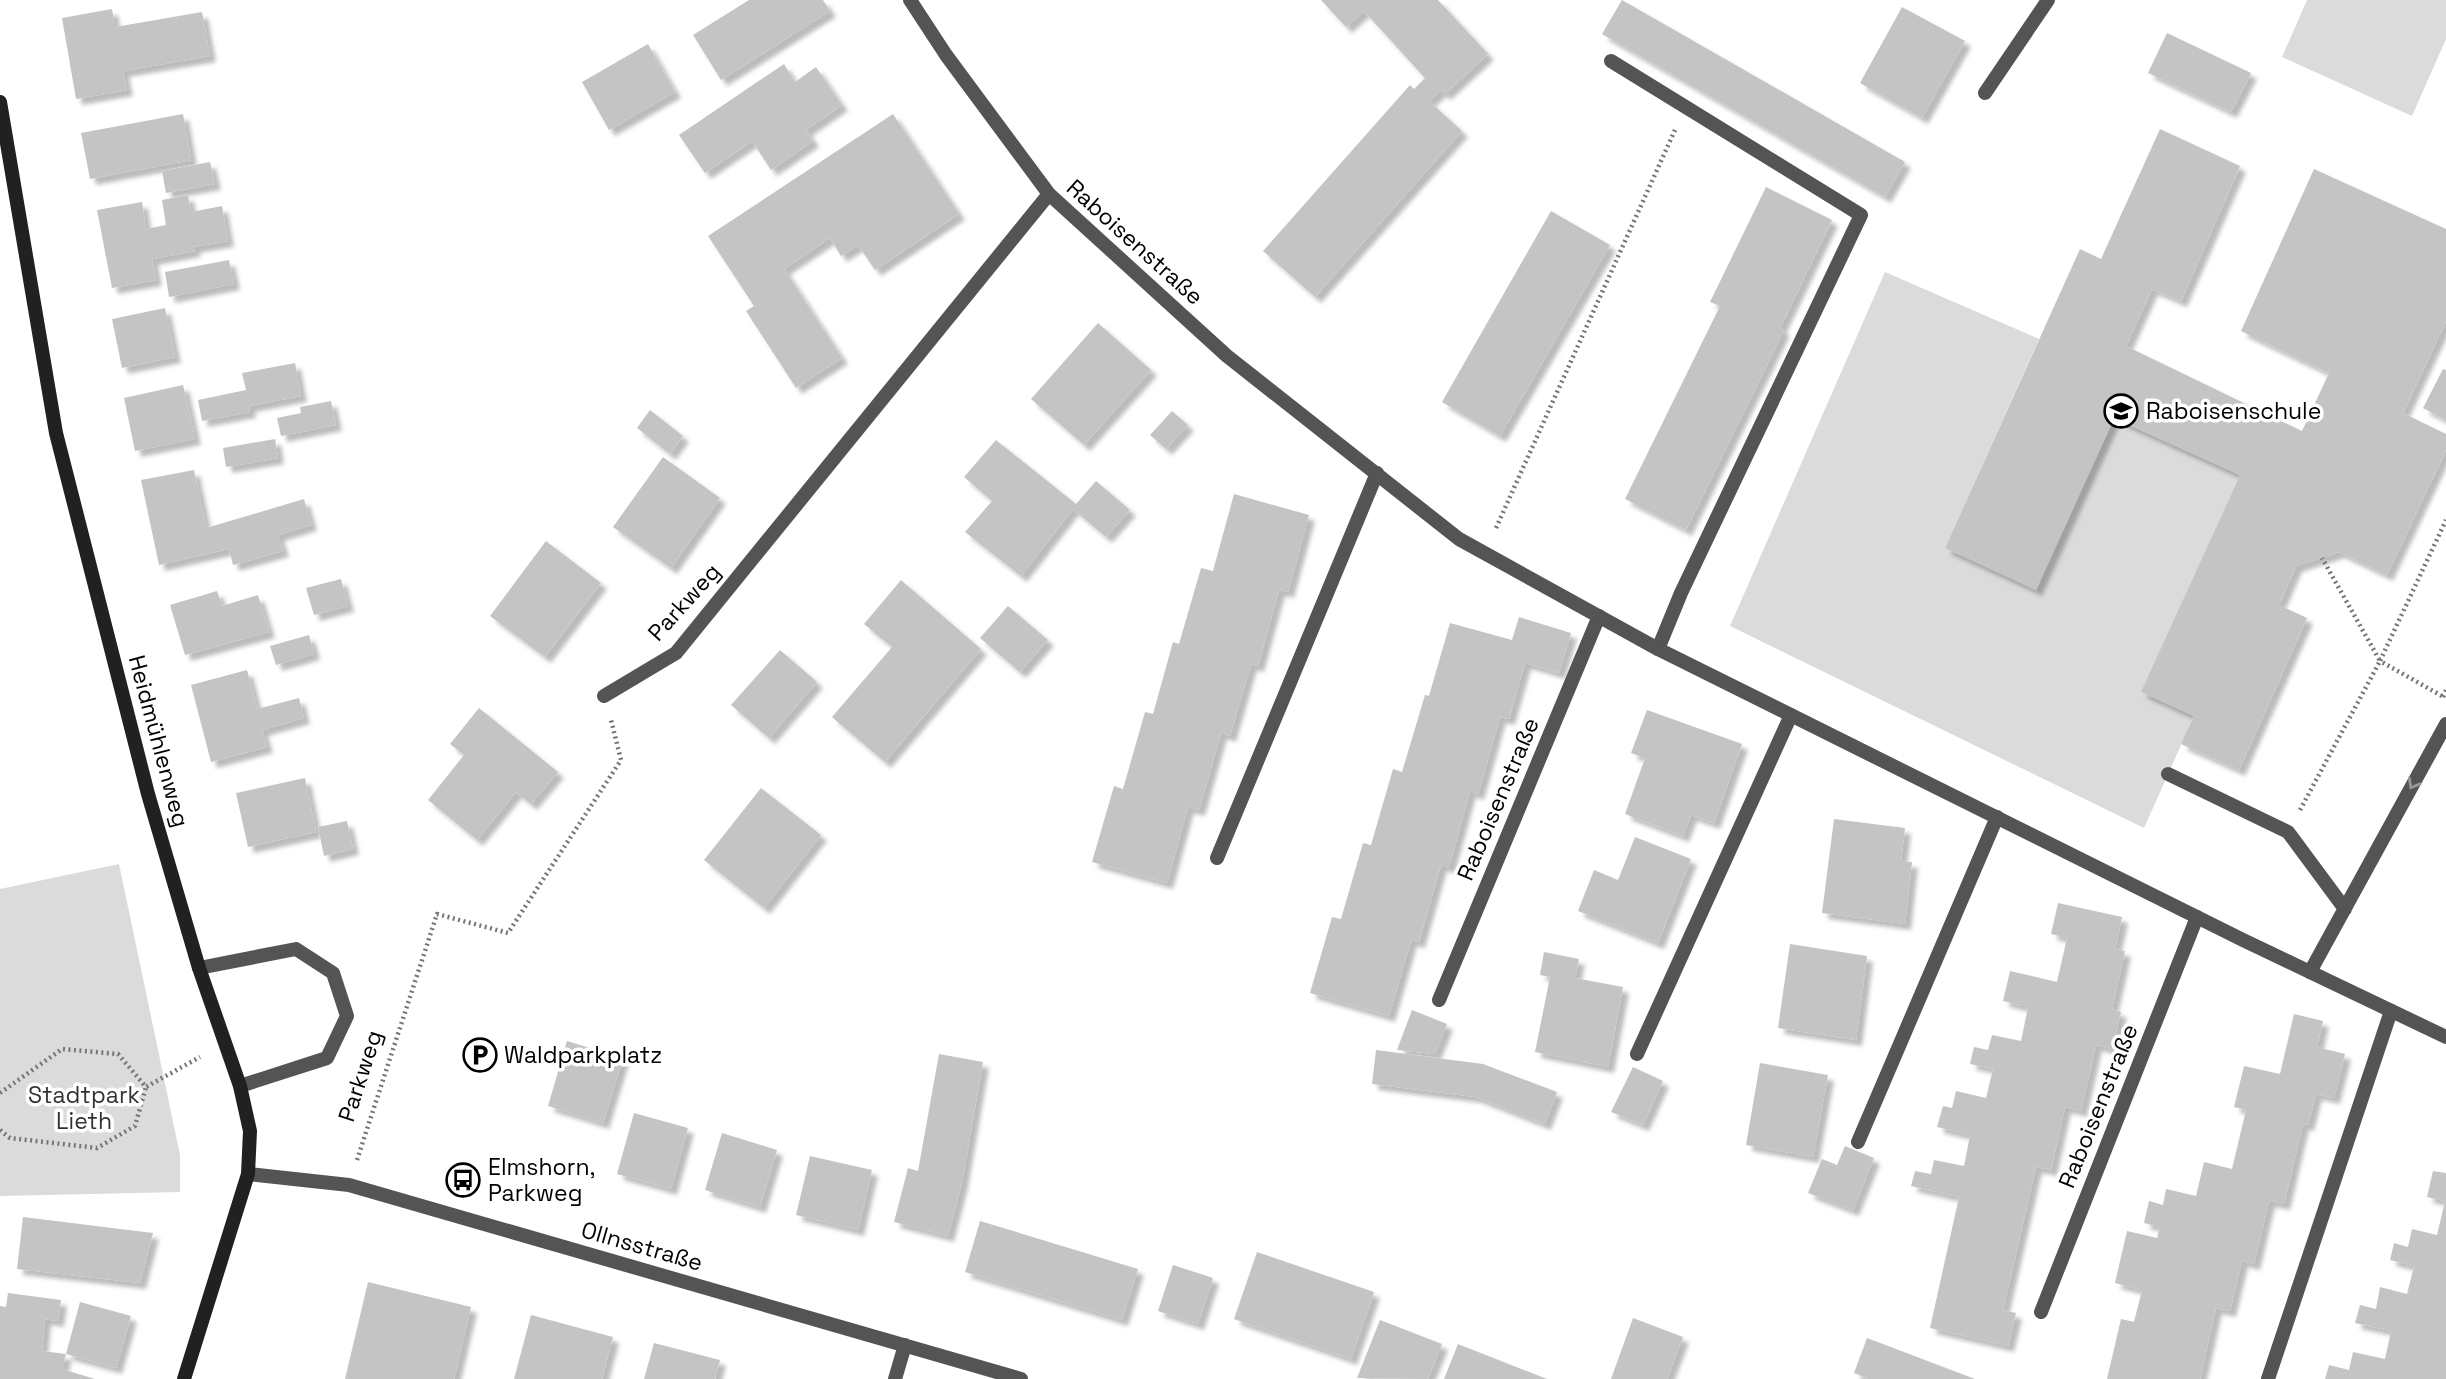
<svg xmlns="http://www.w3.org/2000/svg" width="2446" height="1379" font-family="'Space Grotesk',sans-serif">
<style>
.green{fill:#dbdbdb}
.building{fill:#c4c4c4;filter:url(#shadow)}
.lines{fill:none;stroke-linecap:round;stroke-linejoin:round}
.path{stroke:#767676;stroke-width:4.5;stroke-dasharray:2 3.5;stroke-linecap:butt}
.lane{stroke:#545454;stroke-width:14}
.street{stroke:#545454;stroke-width:14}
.secondary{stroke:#212121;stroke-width:14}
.oneway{stroke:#989898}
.labels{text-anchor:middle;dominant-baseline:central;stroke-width:7;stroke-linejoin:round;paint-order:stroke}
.street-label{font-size:23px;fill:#000;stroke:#fff}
.poi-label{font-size:23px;fill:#000;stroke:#fff;text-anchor:start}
.park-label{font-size:23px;fill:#323232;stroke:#fff}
</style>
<defs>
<filter id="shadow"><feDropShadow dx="6" dy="6" stdDeviation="2" flood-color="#0004"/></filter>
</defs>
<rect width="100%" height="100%" fill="#fff"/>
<path class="green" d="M2307,0H2446V39L2412,116L2282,57Z
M1885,272L2039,339L1945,548L2036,589L2114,418L2240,475L2142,692L2194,716L2144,828L1730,626Z
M119,864L180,1155V1192L0,1196V889Z"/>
<path class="building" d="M749,0H823L830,11L721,80L693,35Z
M1321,0H1438L1488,54L1445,94L1441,90L1429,101L1462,131L1315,297L1263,251L1410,85L1414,89L1425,78L1364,11L1346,27Z
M1622,0L1905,162L1885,197L1602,34Z
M1902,7L1965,41L1922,118L1860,83Z
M112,9L115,27L202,12L210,56L123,71L127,90L76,99L62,18Z
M2167,33L2251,73L2231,112L2148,73Z
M648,44L675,92L609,130L582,82Z
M784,64L795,82L816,67L842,105L806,130L813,141L771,170L752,141L705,173L679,135Z
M183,114L191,160L90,179L81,133Z
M893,114L959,214L875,270L858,245L841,256L830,238L784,269L842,358L796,388L746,311L754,306L708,236Z
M2160,129L2240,166L2181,301L2152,289L2126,346L2302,431L2329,373L2241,331L2314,169L2446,229V321L2403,413L2446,434V450L2387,575L2339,552L2296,566L2279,605L2307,618L2239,770L2181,744L2194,716L2141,692L2240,475L2114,418L2036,590L1945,548L2080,249L2101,259Z
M210,162L215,184L166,193L162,171Z
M1766,187L1832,220L1780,328L1784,330L1686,530L1625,499L1720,306L1710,302Z
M188,195L191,212L222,206L228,241L193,247L195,251L152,259L156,280L112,288L97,210L142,202L146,229L166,225L162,200Z
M1551,211L1610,245L1500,436L1442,402Z
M229,260L234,284L169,297L165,272Z
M165,308L175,357L122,368L112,319Z
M1098,323L1151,370L1084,445L1031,399Z
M295,363L301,396L249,406L250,412L202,421L198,400L246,390L242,373Z
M2443,369L2446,370V420L2423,408Z
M183,385L195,439L135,451L124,398Z
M331,401L336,425L281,436L277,418L301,413L300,407Z
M650,410L683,436L670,454L637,428Z
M1172,411L1188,425L1166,449L1150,435Z
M275,439L278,458L226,467L223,448Z
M996,440L1076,504L1096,481L1130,510L1106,537L1073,509L1021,576L965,532L992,501L964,477Z
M663,457L720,498L671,568L613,527Z
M194,470L206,528L304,499L311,525L278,535L283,551L233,565L229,549L159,565L141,480Z
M1234,494L1309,515L1288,592L1279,590L1258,666L1251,664L1230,736L1221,733L1199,810L1188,807L1167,883L1092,862L1114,786L1123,789L1145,712L1153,714L1173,642L1179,644L1201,568L1213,571Z
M546,541L601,583L545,657L490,616Z
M341,579L348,606L314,615L306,588Z
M901,580L981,649L885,762L832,717L892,647L864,624Z
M217,591L222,606L258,595L269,632L185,655L170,605Z
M1008,606L1048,640L1020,672L980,638Z
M1519,617L1571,633L1559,673L1525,663L1509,719L1500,717L1478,794L1470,791L1449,867L1441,865L1419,942L1411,940L1389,1016L1310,993L1332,917L1341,919L1363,843L1371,845L1393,769L1402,772L1425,695L1429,696L1450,623L1512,640Z
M309,635L314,654L276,665L270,646Z
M780,650L817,682L769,738L731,705Z
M247,670L257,709L299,698L304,718L262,730L267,747L211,762L191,685Z
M479,708L558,772L531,804L516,792L477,840L428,800L464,755L450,744Z
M1647,710L1742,744L1714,823L1691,815L1683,836L1625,814L1645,758L1631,753Z
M305,778L316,832L248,847L236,793Z
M761,788L821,835L764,908L704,860Z
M1834,819L1905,828L1901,861L1912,862L1905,924L1822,913Z
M347,821L353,849L324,856L318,827Z
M1635,837L1691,859L1658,943L1578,911L1594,870L1618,880Z
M2058,903L2122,917L2115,949L2125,951L2112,1009L2121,1012L2112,1049L2096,1045L2081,1111L2065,1107L2051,1170L2036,1167L2003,1310L2016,1313L2008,1346L1930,1328L1959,1197L1911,1186L1915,1171L1931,1174L1934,1160L1964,1166L1970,1135L1937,1127L1943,1106L1952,1108L1956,1091L1986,1098L1993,1069L1970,1064L1974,1047L1988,1050L1992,1035L2021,1041L2028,1007L2003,1001L2010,971L2057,982L2067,938L2051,934Z
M1790,944L1867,956L1856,1040L1778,1028Z
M1544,952L1579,959L1575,978L1623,987L1608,1067L1535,1052L1550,977L1540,975Z
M1412,1010L1447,1024L1435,1054L1397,1050Z
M2294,1014L2323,1021L2317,1047L2345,1054L2334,1098L2316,1094L2308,1125L2303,1124L2284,1204L2269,1201L2254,1264L2242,1261L2230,1311L2216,1308L2200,1379H2107L2121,1319L2134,1322L2142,1290L2115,1283L2127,1231L2157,1238L2160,1227L2144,1223L2149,1201L2163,1205L2166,1189L2196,1196L2204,1162L2232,1169L2246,1110L2234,1107L2244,1066L2280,1074Z
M567,1041L623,1058L603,1123L548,1106Z
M1376,1050L1483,1064L1557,1092L1545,1124L1476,1097L1372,1084Z
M939,1054L983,1062L962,1182L948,1236L894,1222L908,1168L918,1171Z
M1760,1063L1828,1075L1813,1157L1746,1145Z
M1633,1067L1663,1081L1643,1125L1611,1112Z
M634,1113L688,1128L671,1189L617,1174Z
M722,1133L777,1150L760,1207L705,1190Z
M1845,1146L1874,1158L1853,1210L1808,1193L1822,1159L1837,1165Z
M810,1156L872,1170L858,1230L796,1215Z
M2433,1171L2446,1173V1379H2325L2329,1365L2349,1370L2353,1352L2385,1359L2391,1331L2355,1323L2360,1305L2376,1309L2380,1287L2407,1294L2414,1266L2390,1260L2394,1243L2408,1247L2412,1229L2437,1235L2445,1201L2427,1197Z
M23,1217L153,1233L140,1283L17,1269Z
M980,1221L1138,1269L1122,1320L965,1272Z
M1257,1252L1374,1292L1351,1359L1234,1319Z
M1173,1265L1213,1278L1198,1324L1158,1311Z
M368,1282L471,1307L454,1379H345Z
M8,1293L61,1300L58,1321L45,1319L42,1351L66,1354L62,1369L95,1379H0V1306L6,1307Z
M80,1302L131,1316L116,1368L66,1354Z
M531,1315L613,1337L602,1379H514Z
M1633,1318L1683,1337L1667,1379H1611Z
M1380,1320L1442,1344L1428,1379L1357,1378Z
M1867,1338L1975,1379H1869L1854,1373Z
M654,1343L720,1360L715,1379H644Z
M1458,1344L1547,1379H1444Z"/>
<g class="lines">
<path class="path" d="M1496,528L1675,130
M2442,696L2380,661L2446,520
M2443,697L2446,690
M2300,810L2380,661L2322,558
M0,1093L62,1049L118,1054L146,1087L200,1057
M0,1130L10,1138L97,1148L135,1126L146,1087
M357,1160L437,914L508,933L621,760L611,720"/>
<path class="lane" d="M1611,61L1861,215L1681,593L1658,649
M1985,93L2048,0
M2168,774L2288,832L2345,909
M1217,858L1377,473
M199,968L296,949L333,973L347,1016L327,1058L240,1086
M2310,972L2446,724
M1439,1000L1599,616
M1637,1054L1791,715
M1858,1142L1997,817
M2041,1312L2197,917
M2268,1379L2391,1011"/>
<path class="street" d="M910,0L946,55L1049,194L1227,356L1459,539L1658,649L2243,940L2446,1037
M604,696L676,653L1049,194
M248,1174L349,1185L1021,1379
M895,1379L905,1345"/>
<path class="secondary" d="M0,102L56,433L148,794L199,968L240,1086L250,1131L248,1174L184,1379"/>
</g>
<defs><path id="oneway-chevron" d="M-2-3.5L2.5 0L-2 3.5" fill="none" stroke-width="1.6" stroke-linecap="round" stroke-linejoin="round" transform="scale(1.75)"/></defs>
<use class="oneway" href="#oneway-chevron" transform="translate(2413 784) rotate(119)"/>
<defs>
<symbol id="school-ring" viewBox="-11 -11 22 22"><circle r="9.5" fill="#fff" stroke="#000" stroke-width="1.5"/><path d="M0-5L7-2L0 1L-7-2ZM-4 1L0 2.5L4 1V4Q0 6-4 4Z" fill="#000"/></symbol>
<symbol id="parking-ring" viewBox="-11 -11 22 22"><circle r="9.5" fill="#fff" stroke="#000" stroke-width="1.5"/><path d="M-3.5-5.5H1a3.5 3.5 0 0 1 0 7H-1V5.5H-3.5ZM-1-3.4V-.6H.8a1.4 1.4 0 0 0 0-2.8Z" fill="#000"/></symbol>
<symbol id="bus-ring" viewBox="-11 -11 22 22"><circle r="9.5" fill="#fff" stroke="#000" stroke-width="1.5"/><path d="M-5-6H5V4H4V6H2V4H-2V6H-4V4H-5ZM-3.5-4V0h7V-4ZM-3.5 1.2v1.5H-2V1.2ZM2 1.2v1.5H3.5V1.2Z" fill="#000"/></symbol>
</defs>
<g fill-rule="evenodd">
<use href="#school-ring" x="2102" y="392" width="38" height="38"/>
<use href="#parking-ring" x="461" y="1036" width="38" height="38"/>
<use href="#bus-ring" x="444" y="1161" width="38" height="38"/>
</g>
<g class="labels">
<g class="street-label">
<text transform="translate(1135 242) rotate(42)">Raboisenstraße</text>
<text transform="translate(684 602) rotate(-48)">Parkweg</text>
<text transform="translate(159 741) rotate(75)">Heidmühlenweg</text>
<text transform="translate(1498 799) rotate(-67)">Raboisenstraße</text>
<text transform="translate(360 1076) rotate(-72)">Parkweg</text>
<text transform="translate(2098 1106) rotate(-68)">Raboisenstraße</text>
<text transform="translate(642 1246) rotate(16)">Ollnsstraße</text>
</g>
<g class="poi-label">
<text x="2146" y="411">Raboisenschule</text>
<text x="504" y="1055">Waldparkplatz</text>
<text x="488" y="1167">Elmshorn,<tspan x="488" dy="26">Parkweg</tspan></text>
</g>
<g class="park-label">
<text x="84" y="1095">Stadtpark<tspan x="84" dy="26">Lieth</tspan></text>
</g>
</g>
</svg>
